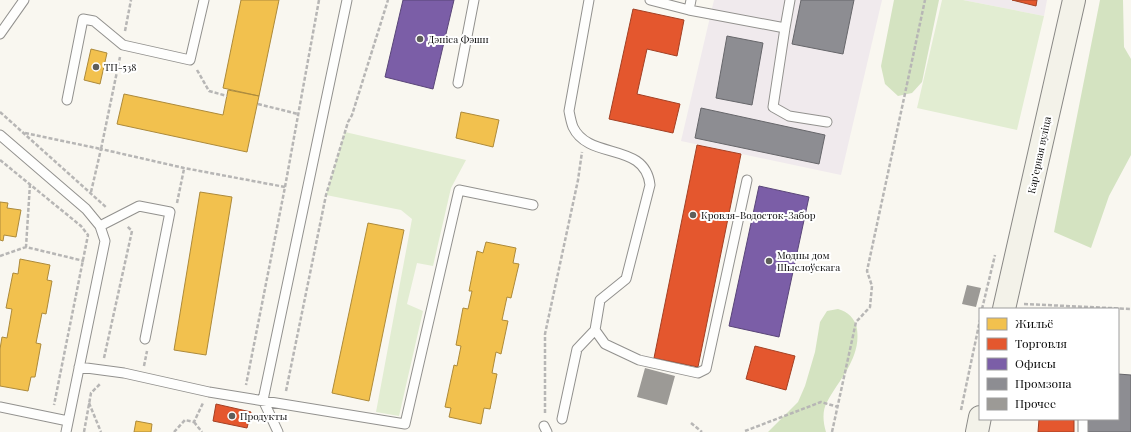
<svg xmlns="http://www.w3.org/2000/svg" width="1131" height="432" font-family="'Playfair Display',serif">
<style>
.industrial{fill:#f0eaed}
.green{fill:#e2edd2}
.forest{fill:#d4e3c1}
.homes{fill:#f2c14e;stroke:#ad8a3a}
.shops{fill:#e4572e;stroke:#a34024}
.offices{fill:#7b5ea7;stroke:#594578}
.industry{fill:#8d8d92;stroke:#66666a}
.building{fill:#9c9a96}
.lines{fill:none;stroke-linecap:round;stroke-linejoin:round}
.lane-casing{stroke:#92918e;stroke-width:11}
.secondary-casing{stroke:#898885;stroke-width:24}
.path{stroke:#b7b6b5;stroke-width:2.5;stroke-dasharray:4 2;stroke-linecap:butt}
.lane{stroke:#fefefd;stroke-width:9}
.secondary{stroke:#f3f2e9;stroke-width:22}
.poi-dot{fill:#5e5e5b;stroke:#fff;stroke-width:1.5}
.labels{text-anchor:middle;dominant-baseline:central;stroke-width:4;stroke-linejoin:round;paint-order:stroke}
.poi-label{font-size:10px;fill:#0b0b0b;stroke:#fff;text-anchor:start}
.street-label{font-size:10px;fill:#0b0b0b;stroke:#fff}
</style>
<rect width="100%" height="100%" fill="#f9f7f0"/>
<path class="industrial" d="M714,0H882L841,175L681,141Z
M963,0H1047L1044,16Z"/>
<path class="green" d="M942,0H963L1044,16L1017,130L917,108Z
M345,132L466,160L451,188L433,266L417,263L407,304L423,311L399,416L376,412L412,219L401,210L326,195Z"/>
<path class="forest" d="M894,0H939L922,82L912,93L898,96L885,84L881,66Z
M1100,0H1123L1124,47L1131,59V155L1109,196L1091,248L1054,232Z
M838,309C848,312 855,318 857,329C861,358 840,378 827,402C822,411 823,422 826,432H768L798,402L805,386L815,352L820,322L827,311Z"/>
<path class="homes" d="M241,0H279L259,96L223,88Z
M91,49L107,53L100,84L84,80Z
M228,90L259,96L247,152L117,124L124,94L223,115Z
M461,112L499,120L493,147L456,138Z
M200,192L232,197L206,355L174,350Z
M0,202L8,203L7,208L21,210L16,237L4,235L3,241L0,240Z
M368,223L404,230L369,401L332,393Z
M486,242L516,248L513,263L519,264L511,298L507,297L502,320L508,321L501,354L496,352L492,373L497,374L490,409L484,408L481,424L449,417L451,408L445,407L454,365L457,366L461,346L456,345L463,308L468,309L472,291H469L477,251L483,253Z
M20,259L50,265L47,280L52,281L46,314L42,313L36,343L41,344L35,377H31L28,391L0,386V349L2,337L7,338L12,309L6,308L13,273L18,274Z
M136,421L152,424L151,432H134Z"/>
<path class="shops" d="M1012,0H1037L1036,6Z
M633,9L684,20L677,56L647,49L637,94L680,104L673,133L609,119Z
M697,145L741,154L698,367L654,358Z
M755,346L795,356L786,390L746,379Z
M216,404L251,412L247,428L213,421Z
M1039,419H1074V432H1038Z"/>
<path class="offices" d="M403,0H454L433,89L385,77Z
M759,186L809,197L779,337L729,326Z"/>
<path class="industry" d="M801,0H854L843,54L792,44Z
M727,36L763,43L752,105L716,98Z
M701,108L825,135L819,164L695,138Z
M1118,374L1131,375V432H1087L1088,419H1118Z"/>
<path class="building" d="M967,285L981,288L976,307L962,304Z
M645,368L675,376L667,405L637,397Z"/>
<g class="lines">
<defs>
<path id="lane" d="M589,0L569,111C570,116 571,122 573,127C589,161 645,141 650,185L626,279L600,300L595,330L605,344L639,360L698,373L706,369L747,180
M650,0L689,10L691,0
M689,10L785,28L790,0
M785,28L773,107L789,116L827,122
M0,34L24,0
M458,83L474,0
M67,100L83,19L94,21L123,45L190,60L204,0
M0,135L86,209L100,226L105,241L66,432
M100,226L139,206L170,212L145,339
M79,367L124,373L209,392L405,424L459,190L533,205
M0,407L68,421
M562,419L577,349L595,330
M544,426L547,432
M278,432L263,400L347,0
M1083,432V419"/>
<path id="secondary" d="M1004,309L1074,0
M977,432L980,417"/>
</defs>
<use href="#lane" class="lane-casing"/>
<use href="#secondary" class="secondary-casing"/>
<path class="path" d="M125,31L131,0
M197,70L209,91L227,96
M258,104L298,114
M0,112L107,208
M25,133L101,149L120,57
M0,160L81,226L88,235L54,405
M30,184L26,247L84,261
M285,187L319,0
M91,192L101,149L184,168L285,187L246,385
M177,203L184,169
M0,256L26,247
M1024,304L1131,309
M982,309L995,255
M104,358L132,231L127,226
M144,366L147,351
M286,391L326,195L348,122L352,115L388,0
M89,403L101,432
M961,410L980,320
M545,413V334L578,180L582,152
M194,422L202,432
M691,423L702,432
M745,431L821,402L838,407
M84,432L91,393L101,383
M174,432L185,420L194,422L203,403
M832,432L856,322L870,307L872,286L867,271L925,0"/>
<use href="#lane" class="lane"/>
<use href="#secondary" class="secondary"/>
</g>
<g class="poi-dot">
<circle cx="420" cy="39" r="4"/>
<circle cx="96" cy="67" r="4"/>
<circle cx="693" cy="215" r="4"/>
<circle cx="769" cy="261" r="4"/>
<circle cx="232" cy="416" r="4"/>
</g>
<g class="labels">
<g class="poi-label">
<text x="428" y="39">Дэніса Фэшн</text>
<text x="104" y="67">ТП-538</text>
<text x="701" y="215">Кровля-Водосток-Забор</text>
<text x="777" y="255">Модны дом<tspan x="777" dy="12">Шыслоўскага</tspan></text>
<text x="240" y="416">Продукты</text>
</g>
<g class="street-label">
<text transform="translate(1039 155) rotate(-78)">Карʼерная вуліца</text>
</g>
</g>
<rect x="979" y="308" width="140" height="112" fill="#ffffff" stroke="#9d9d9d"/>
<rect x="987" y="318" width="20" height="12" fill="#f2c14e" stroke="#9d9d9d"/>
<text x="1015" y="328" font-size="12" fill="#0b0b0b">Жильё</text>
<rect x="987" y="338" width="20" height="12" fill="#e4572e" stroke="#9d9d9d"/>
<text x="1015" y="348" font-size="12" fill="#0b0b0b">Торговля</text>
<rect x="987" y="358" width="20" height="12" fill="#7b5ea7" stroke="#9d9d9d"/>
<text x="1015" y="368" font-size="12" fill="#0b0b0b">Офисы</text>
<rect x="987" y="378" width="20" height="12" fill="#8d8d92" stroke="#9d9d9d"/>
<text x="1015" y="388" font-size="12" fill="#0b0b0b">Промзона</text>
<rect x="987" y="398" width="20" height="12" fill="#9c9a96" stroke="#9d9d9d"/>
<text x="1015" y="408" font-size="12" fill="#0b0b0b">Прочее</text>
</svg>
